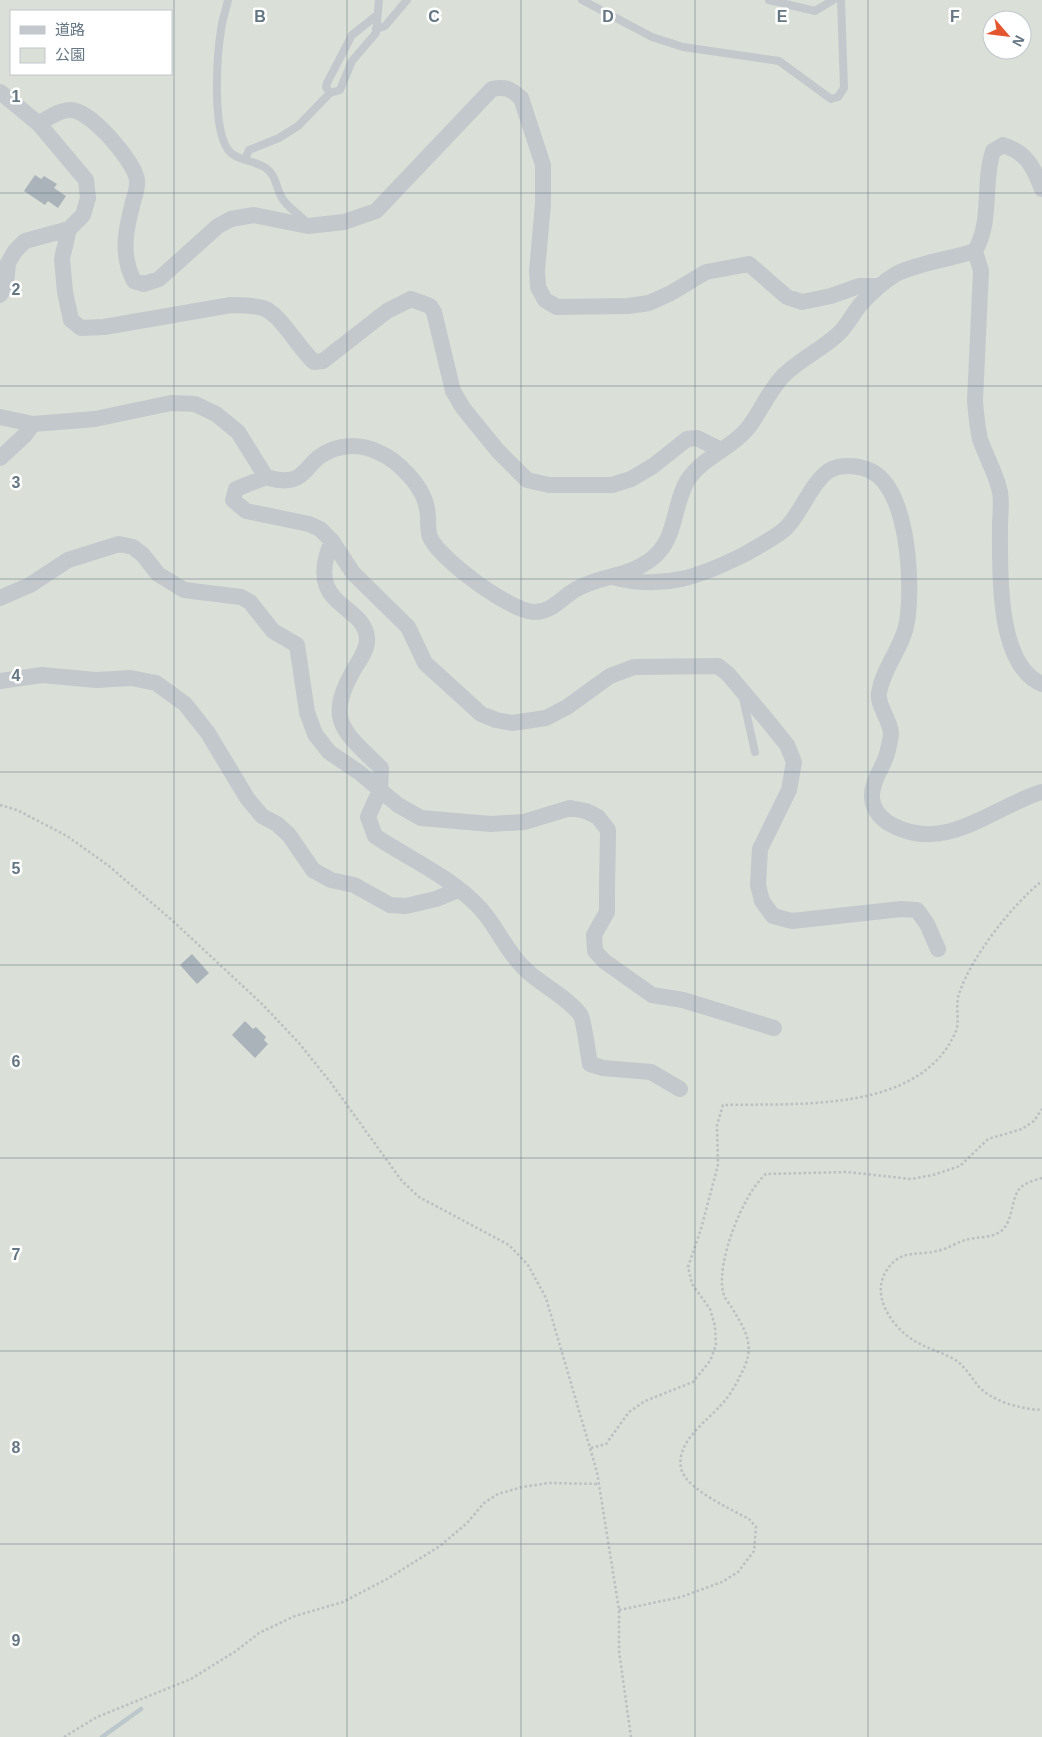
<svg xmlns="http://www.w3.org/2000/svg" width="1042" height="1737" font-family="Arial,'Noto Sans JP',sans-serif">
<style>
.green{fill:#dadfd7;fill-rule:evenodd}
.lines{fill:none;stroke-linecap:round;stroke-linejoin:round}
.stream{stroke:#bbc7cb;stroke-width:4.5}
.building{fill:#aab3b9}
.path{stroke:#bbbfc2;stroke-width:2.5;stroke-dasharray:2.5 2.5;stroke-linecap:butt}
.service{stroke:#c3c8cc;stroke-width:8}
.minor{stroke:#c3c8cc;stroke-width:16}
.grid{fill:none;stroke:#657683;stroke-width:1;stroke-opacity:0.55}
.grid-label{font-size:16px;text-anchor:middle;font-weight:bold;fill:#657683;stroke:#fff;stroke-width:5;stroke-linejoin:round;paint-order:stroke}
</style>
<rect width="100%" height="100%" fill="#fafaf8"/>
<path class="green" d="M0,0H1042V1737H0ZM11,11H171V74H11ZM992,20H1022V50H992Z"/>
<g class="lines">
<path class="stream" d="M102,1737L141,1709"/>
</g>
<path class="building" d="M35,175L41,179L44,176L57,184L54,188L66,196L58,208L48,201L45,205L24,191Z
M192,954L209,973L197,984L180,965Z
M245,1021L253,1029L256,1027L266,1037L264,1040L268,1044L255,1058L232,1035Z"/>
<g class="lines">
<path class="path" d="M0,805L17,810L67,836L109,866L174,922L262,1004L299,1043L331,1083L402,1181L419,1197L509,1245L528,1265L546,1298L597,1472L619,1610V1651L631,1737
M1042,1178C1035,1180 1027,1182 1021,1187C1009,1199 1015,1224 998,1233C989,1238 975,1237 965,1240C956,1243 947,1249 937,1251C918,1256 903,1249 889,1267C869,1292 889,1324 913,1340C927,1349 943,1352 957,1361C966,1368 972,1378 979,1387C994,1402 1021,1409 1042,1410
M591,1448L606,1444L629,1412L645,1401L693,1382L710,1361L716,1345L715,1326L710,1309L692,1284L688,1267L701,1229L718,1165L717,1125L723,1105C797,1103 921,1114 956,1031C960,1020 955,1005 959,994C971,957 1012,905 1042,881
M619,1610L681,1597L722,1582L738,1572L754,1551L756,1527L749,1519C731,1509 685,1489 681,1468C676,1442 706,1422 720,1406C729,1397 736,1385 741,1374C756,1347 747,1333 732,1308C729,1303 724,1298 723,1292C716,1263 743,1193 766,1174L847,1172L911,1179L933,1175L960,1166L988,1139L1022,1129L1034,1121L1042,1109
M64,1737L97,1717L191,1679L236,1651L259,1633L295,1616L343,1602L387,1579L440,1546L467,1523L484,1503L498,1494L522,1487L549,1483L599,1484"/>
<path class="service" d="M228,0C226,10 222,20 221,30C217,55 211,135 231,153C240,161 256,161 266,168C276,175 276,188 282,198C288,209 301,214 308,225
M582,0L652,37L683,47L779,61L831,99L838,97L844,88L841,0
M769,0L815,11L833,0
M376,29L385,26L407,0
M330,93L326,87L327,83L352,35L376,16
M245,159L249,150L279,138L298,126L330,93L340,90L352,61L376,33L379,0
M743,698L755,752"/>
<path class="minor" d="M0,92L39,124L86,180L88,198L83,215L69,229L25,241L15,251L8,263L6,285L0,295
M39,124C46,119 60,110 70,110C90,109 135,162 137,180C138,187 135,195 133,202C126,229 120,254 134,281L144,284L159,279L218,226L231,219L254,215L308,226L344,222L376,211L492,89C505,86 511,89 521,98L543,165V204L537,271L538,287L545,300L557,307L628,306L649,303L671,293L706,272L749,264L787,297L802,302L831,296L859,286H879
M69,229L62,259L65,292L71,320L81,328L104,327L231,305C242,305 253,305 263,308C280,313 299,349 314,362L323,361L387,311L411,299L430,306L434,312L453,391L463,408L498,451L527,480L549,485H612L631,479L653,466L687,439L697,438L721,450
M975,251L981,271L975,401C976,414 977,426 980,439C986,457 996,473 1000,492C1002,503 1000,515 1000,526C1000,569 996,665 1042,684
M0,417L33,424L95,419L171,403L195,404L216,414L238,432L266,477C276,480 288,483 298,477C306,472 312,462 319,457C337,444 359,443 378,452C398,460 424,487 427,509C429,518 427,529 430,537C439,559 510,611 534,612C552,612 561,598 575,590C601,574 634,578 658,553C677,533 674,500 689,478C704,457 732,448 748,428C761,411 768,392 783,376C800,359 819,351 836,336C846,328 852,315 860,305C870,294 883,282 896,274C917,263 951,259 975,251C993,219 982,185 993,151L1003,145C1027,153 1033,166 1042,189
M0,458L25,435L33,424
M266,477L236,489L233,500L246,511L309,524L320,529L332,541L353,573L408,627L425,663L481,714L496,720L512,723L546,718L567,707L610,676L634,667L718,666L728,674L766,719L787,745L794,762L789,790L760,849L758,885L762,901L773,916L792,921L901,909L917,910L927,924L938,949
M332,541C303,608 364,602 367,638C368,648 361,658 356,666C324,720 342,730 381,768L380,790L368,817L375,836C408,858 447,875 476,904C496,923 505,951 526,970C540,984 573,1001 581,1016C584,1022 588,1054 590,1064L603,1068L651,1072L680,1089
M613,577C663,591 702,576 747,553C760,545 775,538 786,528C802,512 812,481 830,470C841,464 859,465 871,471C909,490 913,585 907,622C903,647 883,667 879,693C877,706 890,719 891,733C891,738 889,745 888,750C885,766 871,780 872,798C873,811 883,821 894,826C948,853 994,806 1042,792
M0,598L30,585L68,560L119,544L133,547L143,555L158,574L184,590L241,597L250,602L273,631L297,645L307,712L315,734L329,752L360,773L398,805L421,818L491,824L524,822L570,808L586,811L598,817L608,830L607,890V912L594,935L595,951L604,961L652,995L683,1000L774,1028
M0,681L42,675L96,680L131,678L156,683L185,704L208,733L247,798L262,816L277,824L289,835L313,870L331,880L354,885L390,905L406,906L436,899L458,890"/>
</g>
<path class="grid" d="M174,0V1737M347,0V1737M521,0V1737M695,0V1737M868,0V1737M0,193H1042M0,386H1042M0,579H1042M0,772H1042M0,965H1042M0,1158H1042M0,1351H1042M0,1544H1042"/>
<g class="grid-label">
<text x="260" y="22">B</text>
<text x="434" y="22">C</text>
<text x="608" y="22">D</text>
<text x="782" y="22">E</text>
<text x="955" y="22">F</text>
<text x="16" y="102">1</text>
<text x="16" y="295">2</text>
<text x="16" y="488">3</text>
<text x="16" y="681">4</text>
<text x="16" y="874">5</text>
<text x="16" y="1067">6</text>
<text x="16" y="1260">7</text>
<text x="16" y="1453">8</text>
<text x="16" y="1646">9</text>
</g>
<rect x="10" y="10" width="162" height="65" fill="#ffffff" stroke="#c1c8cd"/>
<rect x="20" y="26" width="25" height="8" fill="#c3c8cc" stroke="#c1c8cd"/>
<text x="55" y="35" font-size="15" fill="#657683">道路</text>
<rect x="20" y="48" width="25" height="15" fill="#dadfd7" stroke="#c1c8cd"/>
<text x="55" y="60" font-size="15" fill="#657683">公園</text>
<g transform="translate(1007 35) rotate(118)"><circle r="24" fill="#ffffff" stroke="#c1c8cd"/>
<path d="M0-4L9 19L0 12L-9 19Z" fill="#e4572e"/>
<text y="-8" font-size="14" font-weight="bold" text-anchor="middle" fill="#657683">N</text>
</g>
</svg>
